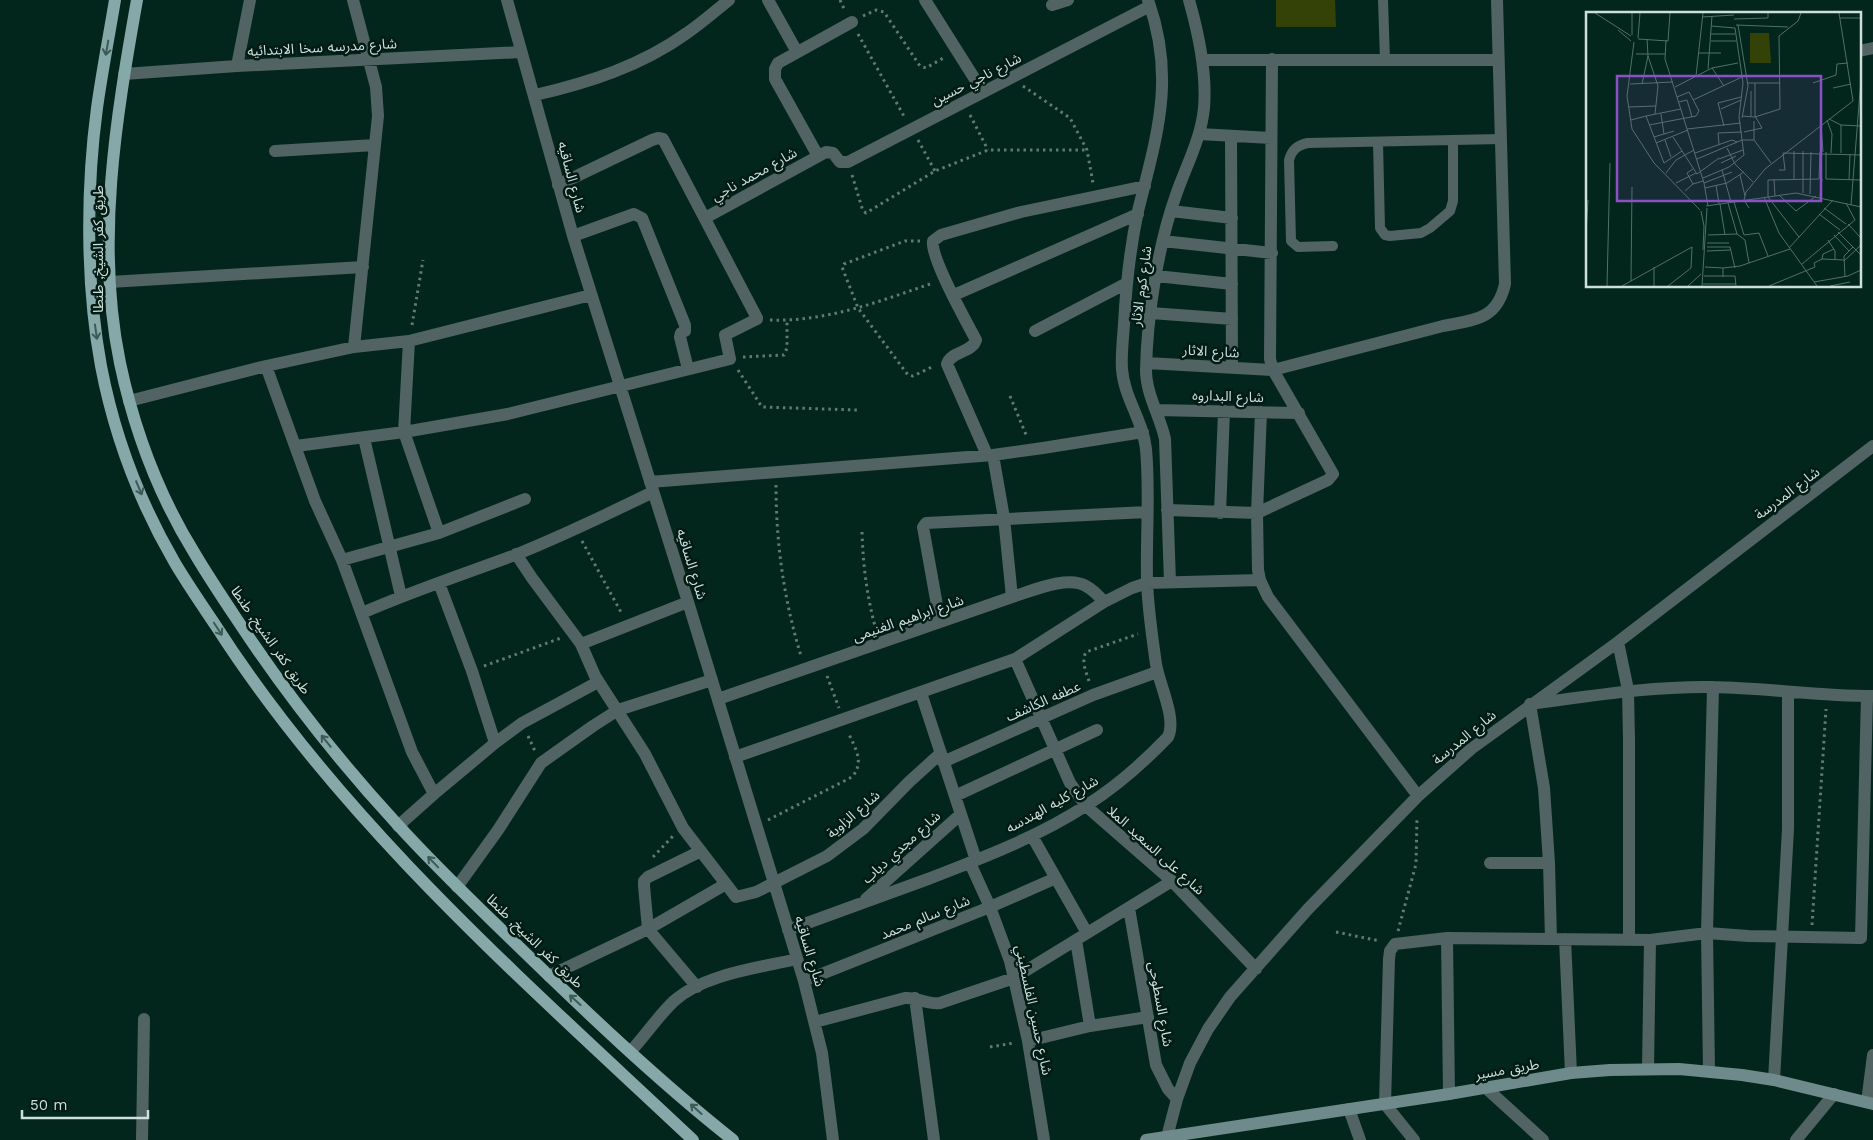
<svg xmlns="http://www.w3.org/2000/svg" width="1873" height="1140" font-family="'Work Sans','Noto Sans Arabic',sans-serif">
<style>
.green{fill:#344208}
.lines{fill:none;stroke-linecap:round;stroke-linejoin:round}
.path{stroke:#5f7b73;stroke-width:3;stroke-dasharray:2.5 4;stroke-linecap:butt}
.lane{stroke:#526363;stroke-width:10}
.street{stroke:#526363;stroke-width:12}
.secondary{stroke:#6f8a8a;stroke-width:12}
.primary{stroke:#85a8a8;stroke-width:12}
.oneway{stroke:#3d5a57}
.labels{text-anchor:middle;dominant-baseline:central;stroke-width:5;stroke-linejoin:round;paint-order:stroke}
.street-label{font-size:14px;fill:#cddfd9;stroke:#021b14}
.inset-road{fill:none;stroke:#537068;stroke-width:1}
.view{fill:#8b50c4;fill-opacity:0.15;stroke:#8b50c4;stroke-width:2.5}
.inset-edge{fill:none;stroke:#cddfd9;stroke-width:2.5}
</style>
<rect width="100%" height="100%" fill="#02261c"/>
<path class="green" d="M1276,0H1335L1336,27H1276Z"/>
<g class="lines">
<path class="path" d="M840,0L845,11
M863,16L876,10L884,12L920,66L926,68L945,57
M858,34L905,118
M1023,86L1070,118L1087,150L1093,183
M970,115L988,150
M918,140L935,171
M852,175L863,211L866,213L935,171L988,150H1087
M920,241H905L844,264L842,267L858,308L908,375L913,376L934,366
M770,320C827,322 880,301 933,283
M412,325L423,260
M743,357L784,355L787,348V321
M738,370L762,407L857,410
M1010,396L1027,437
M776,485C776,544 784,600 801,656
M862,532C863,566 867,597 876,630
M582,541L622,614
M484,666L561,638
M827,676L839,708
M1089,681C1086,672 1081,661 1086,652L1138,634
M528,736L535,751
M768,820L852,777C865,762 855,748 848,732
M653,857L673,836
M1812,925L1826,709
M1398,931L1416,864L1417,817
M1336,932L1380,941
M990,1047L1014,1043"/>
<path class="lane" d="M1383,0L1385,60
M1378,142L1380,228L1385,235L1390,236L1421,233L1430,228L1450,211L1453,201V140
M1333,246L1298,247L1291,241L1289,160C1292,149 1298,145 1308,143L1501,139"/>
<path class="street" d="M353,0L376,87L378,116L354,347
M507,0L573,236L688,602L804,981L822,1053L833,1140
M768,0L797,52
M925,0L983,92
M1052,5L1068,0
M1859,51L1873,48
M1203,60H1498
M237,66L250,0
M124,74L237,66L521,52
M535,95C588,83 641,66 687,33C702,23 715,11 729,0
M1199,134L1271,138
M1231,136L1232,368
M275,151L375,145
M818,156L775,79V69L778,63L852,22
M1171,211L1232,218
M705,218L826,152L833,153L840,162H848L1150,6
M573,236L634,214L642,218L685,325V331L681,333L680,337L688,369
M1163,241L1272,253
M1156,276L1232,284
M110,282L363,267
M591,295L409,341L354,347L266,366L315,501L342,560L412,752L434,794L495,743L522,723L598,682
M954,295L1138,214
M1151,313L1232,319
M1035,331L1127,283
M409,341L404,432L439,533
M1147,363L1273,370L1443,326C1474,320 1497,320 1505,284L1497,0
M129,401L266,366
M1156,410L1299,413
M1261,412L1257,513L1258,570L1260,580L1268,597L1418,796
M364,438L401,596
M296,446L404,432L508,414L730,359L725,335L757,319V318L663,139L658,138L652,140L558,185
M987,455L947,364C951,351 972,353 976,340C967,323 930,257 933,241L941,235L1021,212L1145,186
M993,455L1004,518L1012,597
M650,482L993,455L1043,448L1143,432
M1167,510L1257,513L1328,480L1333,474L1273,370L1270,359L1272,59
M1220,513L1224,411
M516,554L532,578L581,644L595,676L645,754L683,828L736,897L756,892L827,856L863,829L909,782L941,753
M342,560L439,533L525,499
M1170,582L1165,439C1160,416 1146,394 1146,370C1147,317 1158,245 1176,195C1186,166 1201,139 1204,108C1207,72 1199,35 1189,0
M439,583L472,671L495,743
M362,613C412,591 464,574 515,555C562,536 608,514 653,492
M940,622L923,527L926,523L1147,512
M1618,642L1628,690L1629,740V940
M581,644L688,602
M1015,659L1070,783L1086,806L1172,881L1256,969
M921,693L976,860
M718,699L1012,597C1032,591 1067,575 1086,586C1093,590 1099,596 1104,602
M735,757L1015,659L1104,602L1132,588L1147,583L1260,580
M943,762L1093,695L1157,672
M955,796L1097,730
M398,826L434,794
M1032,836L1087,933
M970,863L990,907L1010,961L1028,1041L1044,1140
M1490,863H1549L1544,788L1530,704C1591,696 1651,686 1713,687C1766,688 1819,696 1873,696
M1549,863L1551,939
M457,887L498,830L541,763L593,726L618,710L712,680
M866,899L961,814
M1129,908L1156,1065L1168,1089L1177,1099
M788,930C835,913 881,896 928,879C982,858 1038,837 1087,805C1117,786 1143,763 1168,737C1177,719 1159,684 1156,664C1152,636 1148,609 1147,581C1146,537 1150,492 1146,449C1143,420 1124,398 1122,369C1121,355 1123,339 1124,324C1126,286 1130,248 1138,211C1157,135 1176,78 1148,0
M1447,938L1449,1094
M1565,939L1571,1073
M1076,940L1090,1026
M549,976L648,929L726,884
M804,981L990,907L1056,878
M697,987L648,929L644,886V881L648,877L701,851
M915,998L934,1140
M815,1022L905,998C918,997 928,1005 940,1003L1014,978L1172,881
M1028,1041L1090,1026L1148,1017
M631,1051C645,1036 659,1015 674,1001C704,974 759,968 797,959
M1648,1069L1650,940
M1709,1071L1707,933L1713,687
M1774,1080L1788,829V693
M1486,1088L1543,1140
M1867,1102L1873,1055
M1349,1109L1360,1140
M142,1140L144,1019
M1170,1140L1167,1137L1177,1099L1190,1063L1208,1029L1230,997L1308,909L1418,796L1471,749L1618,642L1873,446
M1414,1140L1385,1104L1389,959L1390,951L1395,944L1447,938L1650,940L1707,933L1748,936L1861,938L1867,696
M1796,1140L1834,1094"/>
<path class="secondary" d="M1146,1140L1449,1094L1571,1073L1610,1070L1679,1069L1742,1075L1774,1080L1873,1104"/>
<path class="primary" d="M115,0C109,36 102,72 97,108C86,190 86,285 101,366C114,434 140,503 175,563C188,585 202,605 216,626C343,824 523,980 693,1140
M137,0C116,118 95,243 120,363C134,429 159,496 195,554C208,576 222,597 236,618C284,691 338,760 397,824C434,865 474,903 513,941C584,1010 656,1079 733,1140"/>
</g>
<defs><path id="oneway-shaft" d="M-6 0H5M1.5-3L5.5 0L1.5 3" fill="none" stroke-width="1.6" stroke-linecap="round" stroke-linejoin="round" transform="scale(1.25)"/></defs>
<g class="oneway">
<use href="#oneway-shaft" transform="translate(107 48) rotate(100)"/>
<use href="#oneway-shaft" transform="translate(96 332) rotate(82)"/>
<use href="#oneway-shaft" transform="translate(139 488) rotate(67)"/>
<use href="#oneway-shaft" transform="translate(218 629) rotate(57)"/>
<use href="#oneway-shaft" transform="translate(326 741) rotate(-129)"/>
<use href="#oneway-shaft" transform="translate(433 862) rotate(-134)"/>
<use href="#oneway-shaft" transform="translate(575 1000) rotate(-138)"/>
<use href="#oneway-shaft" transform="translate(696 1109) rotate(-138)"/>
</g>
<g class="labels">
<g class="street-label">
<text transform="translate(322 47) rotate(-3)">شارع مدرسه سخا الابتدائيه</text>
<text transform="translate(976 79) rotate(-27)">شارع ناجي حسين</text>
<text transform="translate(754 174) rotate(-29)">شارع محمد ناجي</text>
<text transform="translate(572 177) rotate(75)">شارع الساقيه</text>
<text transform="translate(98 249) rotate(-90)">طريق كفر الشيخ, طنطا</text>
<text transform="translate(1141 286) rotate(-82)">شارع كوم الاثار</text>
<text transform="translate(1211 351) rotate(3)">شارع الاثار</text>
<text transform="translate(1228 396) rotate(2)">شارع البداروه</text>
<text transform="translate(1787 493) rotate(-37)">شارع المدرسة</text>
<text transform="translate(692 564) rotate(73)">شارع الساقيه</text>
<text transform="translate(908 618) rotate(-19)">شارع ابراهيم الغنيمى</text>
<text transform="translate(271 640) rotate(55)">طريق كفر الشيخ, طنطا</text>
<text transform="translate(1043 701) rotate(-24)">عطفه الكاشف</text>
<text transform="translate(1464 737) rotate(-39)">شارع المدرسة</text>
<text transform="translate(1052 804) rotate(-29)">شارع كليه الهندسه</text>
<text transform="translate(853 814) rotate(-41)">شارع الزاوية</text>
<text transform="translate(901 847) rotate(-42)">شارع مجدي دياب</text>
<text transform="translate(1156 850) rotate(42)">شارع على السعيد الملا</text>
<text transform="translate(925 917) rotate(-22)">شارع سالم محمد</text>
<text transform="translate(535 941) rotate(44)">طريق كفر الشيخ, طنطا</text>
<text transform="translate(810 951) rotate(73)">شارع الساقيه</text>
<text transform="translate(1161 1004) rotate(80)">شارع السطوحى</text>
<text transform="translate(1034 1010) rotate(78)">شارع حسين الفلسطيني</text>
<text transform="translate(1507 1069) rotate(-10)">طريق مسير</text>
</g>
</g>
<g transform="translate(1586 12)">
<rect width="275" height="275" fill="#02261c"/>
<path d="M164,21H183L185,51H164Z" fill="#344208"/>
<path class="inset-road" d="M9,1L45,24M46,1V23M116,5L148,3M254,6H275M148,7L182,6V1M150,13L202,15M152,13L162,74L156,106M32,18L45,29M125,22H149M52,26L54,1M52,27L82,29L84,1M80,28L79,47L118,171L122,194M125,29H150M48,30L41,84L46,117L68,151L114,198M112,41H135M50,42H79M62,44L72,74L69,102M126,56L138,74M122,57L126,4M110,64L117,1M162,71H194M227,71L250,63L251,52L262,51M44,72L87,70M56,72L62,44L61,27M89,75L126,56L152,51M247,76L265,72M165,79V104M107,88L156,65M93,90L101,88L106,105M43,95L70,94M95,97L60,104L78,151L96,139M135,97L155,88M75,102L78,122M156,104L169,105L194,97L193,24L212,9L215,1M243,107L255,113L275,114M45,108L60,104M241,108L246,122L245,141M168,109V128L185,151M63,113L110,104L113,99L103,80L91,85M235,113L237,140M255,113V141M138,114L132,91L155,85M101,117L155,111M158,120L176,116L169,104V71M68,125L88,119M87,125L111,162L133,146M79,128L85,145M70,131L102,118M133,132L132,121L156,120M141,136L149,152L167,170M208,139V167M240,140V167L275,168M109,141L146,128L151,130M111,147L156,128H168M133,147L157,138M135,151L150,144M136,158L145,190M193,158H199L197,141L275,143M80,161L90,148L108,138M154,163L159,184M117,166L143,155L158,143L153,105L157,71L149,16L125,14M188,167L189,184M263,168L264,142M90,171L110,161M118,171L146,160M107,172L101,161L107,157M130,173L133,192M119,176L141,171L158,160M99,179L107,172L117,169M217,181V139M224,182L225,140M193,183L210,199L230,184M234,184L236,167M178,185L193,221L231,274M148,190L158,223L173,221L182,244M142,191L151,222L159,228L163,251M134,192L139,223M265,193L275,67M120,194L210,181L275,195M163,196L158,188L160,180L179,157L267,89L253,1M238,196L260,212M115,199L118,214L117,238M233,202L254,218M262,212L275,226M252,220L275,243M0,222L2,188M122,223L151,222M248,223L263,239M213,225L182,185V168L233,167L234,140M242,228L249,239V247M121,231H143M121,235H144L149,256M203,236L247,188M121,239L144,238M236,247L237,242L248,237M258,249L275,233M216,252L269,208L260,191M119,255L137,256V265M137,256L154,254L204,237M118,264H149L150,274M259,265L258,244L267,235M45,269L46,175M228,270L262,264L275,258M117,272H150M21,274L24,151M36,274L106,235L105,256L82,274M68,274V255M102,274L115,262M116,274L121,196M183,274L229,255L228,251L236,247L258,248M244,274L264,270"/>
<path class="view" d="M31,64H235V189H31Z"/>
<rect width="275" height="275" class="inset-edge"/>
</g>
<path d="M22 1110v8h126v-8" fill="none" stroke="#cddfd9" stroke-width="2.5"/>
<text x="30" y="1110" font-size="15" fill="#cddfd9" stroke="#021b14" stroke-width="4" paint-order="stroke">50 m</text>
</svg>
